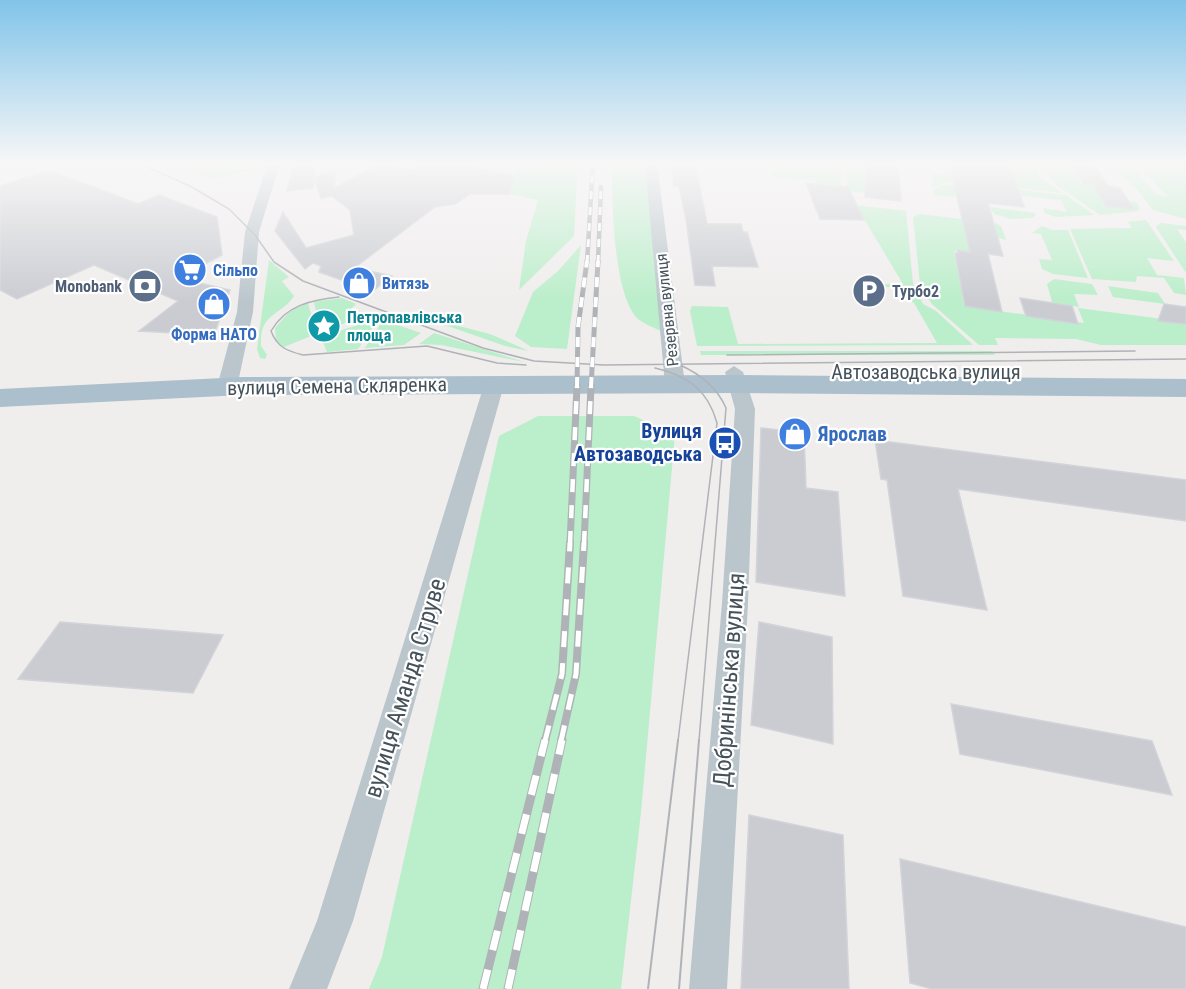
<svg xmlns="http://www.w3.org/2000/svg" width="1186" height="989" font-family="'Roboto Condensed',sans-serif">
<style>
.green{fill:#bbeeca}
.building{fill:#caccd2;stroke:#d1d4d8;stroke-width:1.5}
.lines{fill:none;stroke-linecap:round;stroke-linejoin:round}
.minor{fill:#bbc6cc;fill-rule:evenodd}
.primary{fill:#acbfcc;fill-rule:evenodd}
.tram-far1{stroke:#afb3b7;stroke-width:1.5}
.tram{stroke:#afb3b7;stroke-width:2}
.rail-far4-casing{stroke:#afb3b7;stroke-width:4.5}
.rail-far3-casing{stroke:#afb3b7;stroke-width:5}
.rail-far2-casing{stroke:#afb3b7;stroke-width:7}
.rail-far1-casing{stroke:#afb3b7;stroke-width:8}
.rail-casing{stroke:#afb3b7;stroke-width:9}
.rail-far4{stroke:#fff;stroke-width:3;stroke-dasharray:8;stroke-linecap:butt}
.rail-far3{stroke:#fff;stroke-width:4;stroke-dasharray:10;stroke-linecap:butt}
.rail-far2{stroke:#fff;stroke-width:4.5;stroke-dasharray:13;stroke-linecap:butt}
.rail-far1{stroke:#fff;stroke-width:5;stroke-dasharray:16;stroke-linecap:butt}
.rail{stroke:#fff;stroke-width:7;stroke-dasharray:20;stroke-linecap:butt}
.labels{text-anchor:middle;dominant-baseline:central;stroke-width:4.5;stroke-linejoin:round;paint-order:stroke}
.far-shop-label{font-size:16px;font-weight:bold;fill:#366cbe;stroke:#fff;text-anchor:start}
.far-service-label{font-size:16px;font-weight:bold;fill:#4e5e75;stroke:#fff;text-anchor:end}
.far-street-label{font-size:16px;fill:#45525a;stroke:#fff}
.far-culture-label{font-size:16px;font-weight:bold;fill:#0d838f;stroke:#fff;text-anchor:start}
.street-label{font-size:20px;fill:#45525a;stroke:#fff}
.transit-label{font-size:20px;font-weight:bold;fill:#164399;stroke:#fff;text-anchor:end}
.shop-label{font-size:20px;font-weight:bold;fill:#366cbe;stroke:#fff;text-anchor:start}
.near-street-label{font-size:24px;fill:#45525a;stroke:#fff}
</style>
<rect width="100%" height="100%" fill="#f0eded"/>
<path class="green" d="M177,163H261L257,170L210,179Z
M547,163H578L574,236L519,290L526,241L538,200L509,194L517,168L547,167Z
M611,163H646L663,332C655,328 644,324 638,319C612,293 613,200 611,163Z
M780,163H842L840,199L818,197L819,183L815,181L770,177Z
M848,163H866V193L846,191Z
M941,163H1014L1019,176L1016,165L1036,167L1040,178L1063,193L962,182H947L932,187L931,173L943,174Z
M1040,163L1070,165L1081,184L1093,185L1106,206L1134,209L1130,201L1136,202L1140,208L1138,211L1100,215L1052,182Z
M1105,163H1130L1156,194L1168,197L1135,163H1186V219L1153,210L1136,188Z
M958,184L1066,195L1094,215L1056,217L1045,213L1043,208L1067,212L1061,200L954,189L956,197L934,195L933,190L945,185Z
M828,202L906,211L913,284L923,304L936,311L973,345L697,346L690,311L692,306L728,307L738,344L937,343L914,303L894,294L902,293L898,287H882L881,284H903L860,212L816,211L814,206L817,203Z
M990,207L1035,213V215L1033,218L1011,219L994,214Z
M919,214L996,223L1001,226L1006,240L965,229L971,252L956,250L954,253L958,273L962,280L959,281L965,295H962L964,306L1084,323L1078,308L1186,322V345H1101L1076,339L995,338L998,345H979L932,304L925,294L920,284L913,217Z
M1146,220L1174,261L1147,258L1157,275L1184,278L1186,295L1174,293L1164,278L1137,276L1136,282L1092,279L1070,229L1132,228L1128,222Z
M1160,223L1186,226V230L1177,229L1186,242V273L1156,227Z
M1042,226L1053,230H1068L1088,278L1053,274L1042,269L1039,259L1052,260L1041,234L1032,233Z
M581,245L567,349L531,347L515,336L533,292L558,271Z
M269,260L289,277L282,281L294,296C280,317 259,312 261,346L267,355L265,359L260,358L257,349Z
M1054,279L1092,284L1098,295L1074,294L1079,307L1052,302L1047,284Z
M1108,286L1158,293L1165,304L1113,297Z
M342,298L356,304L351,309L367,315L321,332L314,302Z
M308,303L316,334L284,347L276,340L275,328L291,310Z
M379,318L358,349L327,352L321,337Z
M383,320L421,333L404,345L365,348Z
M447,323L490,334L529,351L505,346L445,325Z
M434,333L524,362L441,345L419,344Z
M700,351H992L995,355H701Z
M538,416H634L675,434L641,812L621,989H369L382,957L499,436Z"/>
<path class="building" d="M294,163H315L314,177L335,171V188L380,163L410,170L422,163H455L515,176L509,194H470L455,204L435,207L354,268L392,276L373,291L319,272L321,266L313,263L305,269L275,231L283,212L306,248L354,235L350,210L332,196L321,198L314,178L313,188L287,191Z
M866,163H898L901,201L865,197Z
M949,163H1010L1024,207L988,203L1003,256L988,254L1002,312L965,306L955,253H958L957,250L970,252Z
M1071,165L1096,167L1108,186L1120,188L1134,209L1106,206L1093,185L1083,184Z
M672,167H696L707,224H741L743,232H747L758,267L712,266L715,286L695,285L686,219L679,186H674Z
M49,170L138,204L159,195L217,217L222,255L178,278L230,290L214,335L139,331L178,301L94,265L17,299L0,290V186Z
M806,183L848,187L864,220L820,219Z
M1020,298L1072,306L1078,324L1026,316Z
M1164,304L1186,307V324L1158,321Z
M761,428L804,433L806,488L838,492L845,596L756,582Z
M875,440L1186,480V521L958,489L987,610L903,596L887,480L881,479Z
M60,622L223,635L193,693L18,679Z
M759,622L832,637L833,744L751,725Z
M951,704L1152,741L1172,795L960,754Z
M749,815L843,835L849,989H741Z
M900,859L1186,927V989H932L910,983Z"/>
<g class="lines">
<path class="minor" d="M268,163H280L259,232L253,312L237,387L234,391H220L217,387L237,312L245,232Z
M645,163H657L685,385L682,389H668L665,385Z
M734,366L743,372L755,409L748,603L727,989H689L722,603L735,409L725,372Z
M494,379L501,381L504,385L353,921L327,989H289L317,921L484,385L487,381Z"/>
<path class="primary" d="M737,375L1186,379V397L737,393L243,395L0,407V389L243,377Z"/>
<path class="tram-far1" d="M138,163L190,186L229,209L255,235L274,262L303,281L483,348L534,361L604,365L1186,359
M339,297C311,300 286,305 271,331C277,347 287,351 303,355L427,346L497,363L526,365
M727,355L1135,351
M680,365C700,374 717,387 726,408L699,741
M655,368C687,375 708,390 717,423L678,741"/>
<path class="tram" d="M648,989L678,740
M679,989L699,740"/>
<defs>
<path id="rail-far4" d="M587,263L593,163
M598,263L601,187"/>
<path id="rail-far3" d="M577,387L578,327L587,261
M591,387L598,261"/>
<path id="rail-far2" d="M570,544L577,386
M584,544L591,386"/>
<path id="rail-far1" d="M545,741L562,674L570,543
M561,741L576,674L584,543"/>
<path id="rail" d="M483,989L545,740
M508,989L562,740"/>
</defs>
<use href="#rail-far4" class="rail-far4-casing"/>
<use href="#rail-far3" class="rail-far3-casing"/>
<use href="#rail-far2" class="rail-far2-casing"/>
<use href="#rail-far1" class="rail-far1-casing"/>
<use href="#rail" class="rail-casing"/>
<use href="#rail-far4" class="rail-far4"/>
<use href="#rail-far3" class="rail-far3"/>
<use href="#rail-far2" class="rail-far2"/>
<use href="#rail-far1" class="rail-far1"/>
<use href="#rail" class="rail"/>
</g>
<linearGradient id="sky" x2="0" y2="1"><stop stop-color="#81c4e9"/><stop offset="0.54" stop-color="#f8f7f7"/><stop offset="1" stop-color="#f8f7f7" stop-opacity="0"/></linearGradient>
<rect width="1186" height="302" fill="url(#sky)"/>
<defs>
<symbol id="supermarket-disc" viewBox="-11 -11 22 22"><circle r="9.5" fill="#3f7fe0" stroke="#fff"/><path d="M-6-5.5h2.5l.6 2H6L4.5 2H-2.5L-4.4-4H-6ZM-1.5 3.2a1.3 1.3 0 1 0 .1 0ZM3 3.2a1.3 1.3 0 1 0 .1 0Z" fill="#fff"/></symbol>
<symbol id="shop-disc" viewBox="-11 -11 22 22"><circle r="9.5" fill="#3f7fe0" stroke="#fff"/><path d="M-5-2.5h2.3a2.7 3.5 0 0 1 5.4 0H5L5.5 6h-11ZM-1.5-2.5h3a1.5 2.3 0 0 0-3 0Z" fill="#fff"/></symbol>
<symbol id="bank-disc" viewBox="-11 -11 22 22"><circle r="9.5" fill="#5c6f8a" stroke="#fff"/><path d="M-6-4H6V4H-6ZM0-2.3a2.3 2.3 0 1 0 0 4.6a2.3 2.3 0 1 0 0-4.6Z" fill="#fff"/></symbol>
<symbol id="parking-disc" viewBox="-11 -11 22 22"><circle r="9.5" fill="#5c6f8a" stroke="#fff"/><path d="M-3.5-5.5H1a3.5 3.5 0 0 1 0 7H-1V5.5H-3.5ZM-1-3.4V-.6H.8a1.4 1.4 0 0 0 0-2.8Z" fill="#fff"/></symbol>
<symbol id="sight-disc" viewBox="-11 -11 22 22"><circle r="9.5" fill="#0f9aa8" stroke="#fff"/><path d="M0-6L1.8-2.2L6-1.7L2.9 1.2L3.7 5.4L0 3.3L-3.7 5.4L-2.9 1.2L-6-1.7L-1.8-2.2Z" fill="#fff"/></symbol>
<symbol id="bus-disc" viewBox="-11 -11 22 22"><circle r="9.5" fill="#1a4fb4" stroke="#fff"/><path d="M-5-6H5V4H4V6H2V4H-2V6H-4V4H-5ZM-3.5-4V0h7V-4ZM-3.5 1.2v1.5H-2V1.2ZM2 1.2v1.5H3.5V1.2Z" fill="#fff"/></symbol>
</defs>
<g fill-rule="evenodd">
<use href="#supermarket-disc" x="171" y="251" width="38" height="38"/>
<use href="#shop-disc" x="340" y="264" width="38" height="38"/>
<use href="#bank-disc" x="126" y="267" width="38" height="38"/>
<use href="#parking-disc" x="850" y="272" width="38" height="38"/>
<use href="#shop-disc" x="195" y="285" width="38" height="38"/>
<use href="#sight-disc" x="305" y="307" width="38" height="38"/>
<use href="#shop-disc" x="776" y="415" width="38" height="38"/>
<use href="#bus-disc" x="706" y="424" width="38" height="38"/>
</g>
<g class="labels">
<g class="far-shop-label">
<text x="213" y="270">Сільпо</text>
<text x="382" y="283">Витязь</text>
<text x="214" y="334" text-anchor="middle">Форма НАТО</text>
</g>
<g class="far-service-label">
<text x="122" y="286">Monobank</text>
<text x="892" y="291" text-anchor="start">Турбо2</text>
</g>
<g class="far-street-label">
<text transform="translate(667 310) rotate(-96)">Резервна вулиця</text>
</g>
<g class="far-culture-label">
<text x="347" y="317">Петропавлівська<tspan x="347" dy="18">площа</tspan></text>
</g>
<g class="street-label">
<text x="926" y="372">Автозаводська вулиця</text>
<text transform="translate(337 386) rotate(-1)">вулиця Семена Скляренка</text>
</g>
<g class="transit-label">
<text x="702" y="431">Вулиця<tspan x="702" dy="23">Автозаводська</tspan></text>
</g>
<g class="shop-label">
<text x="818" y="434">Ярослав</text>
</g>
<g class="near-street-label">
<text transform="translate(729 680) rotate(-86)">Добринінська вулиця</text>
<text transform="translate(405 688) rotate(-73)">вулиця Аманда Струве</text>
</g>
</g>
</svg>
